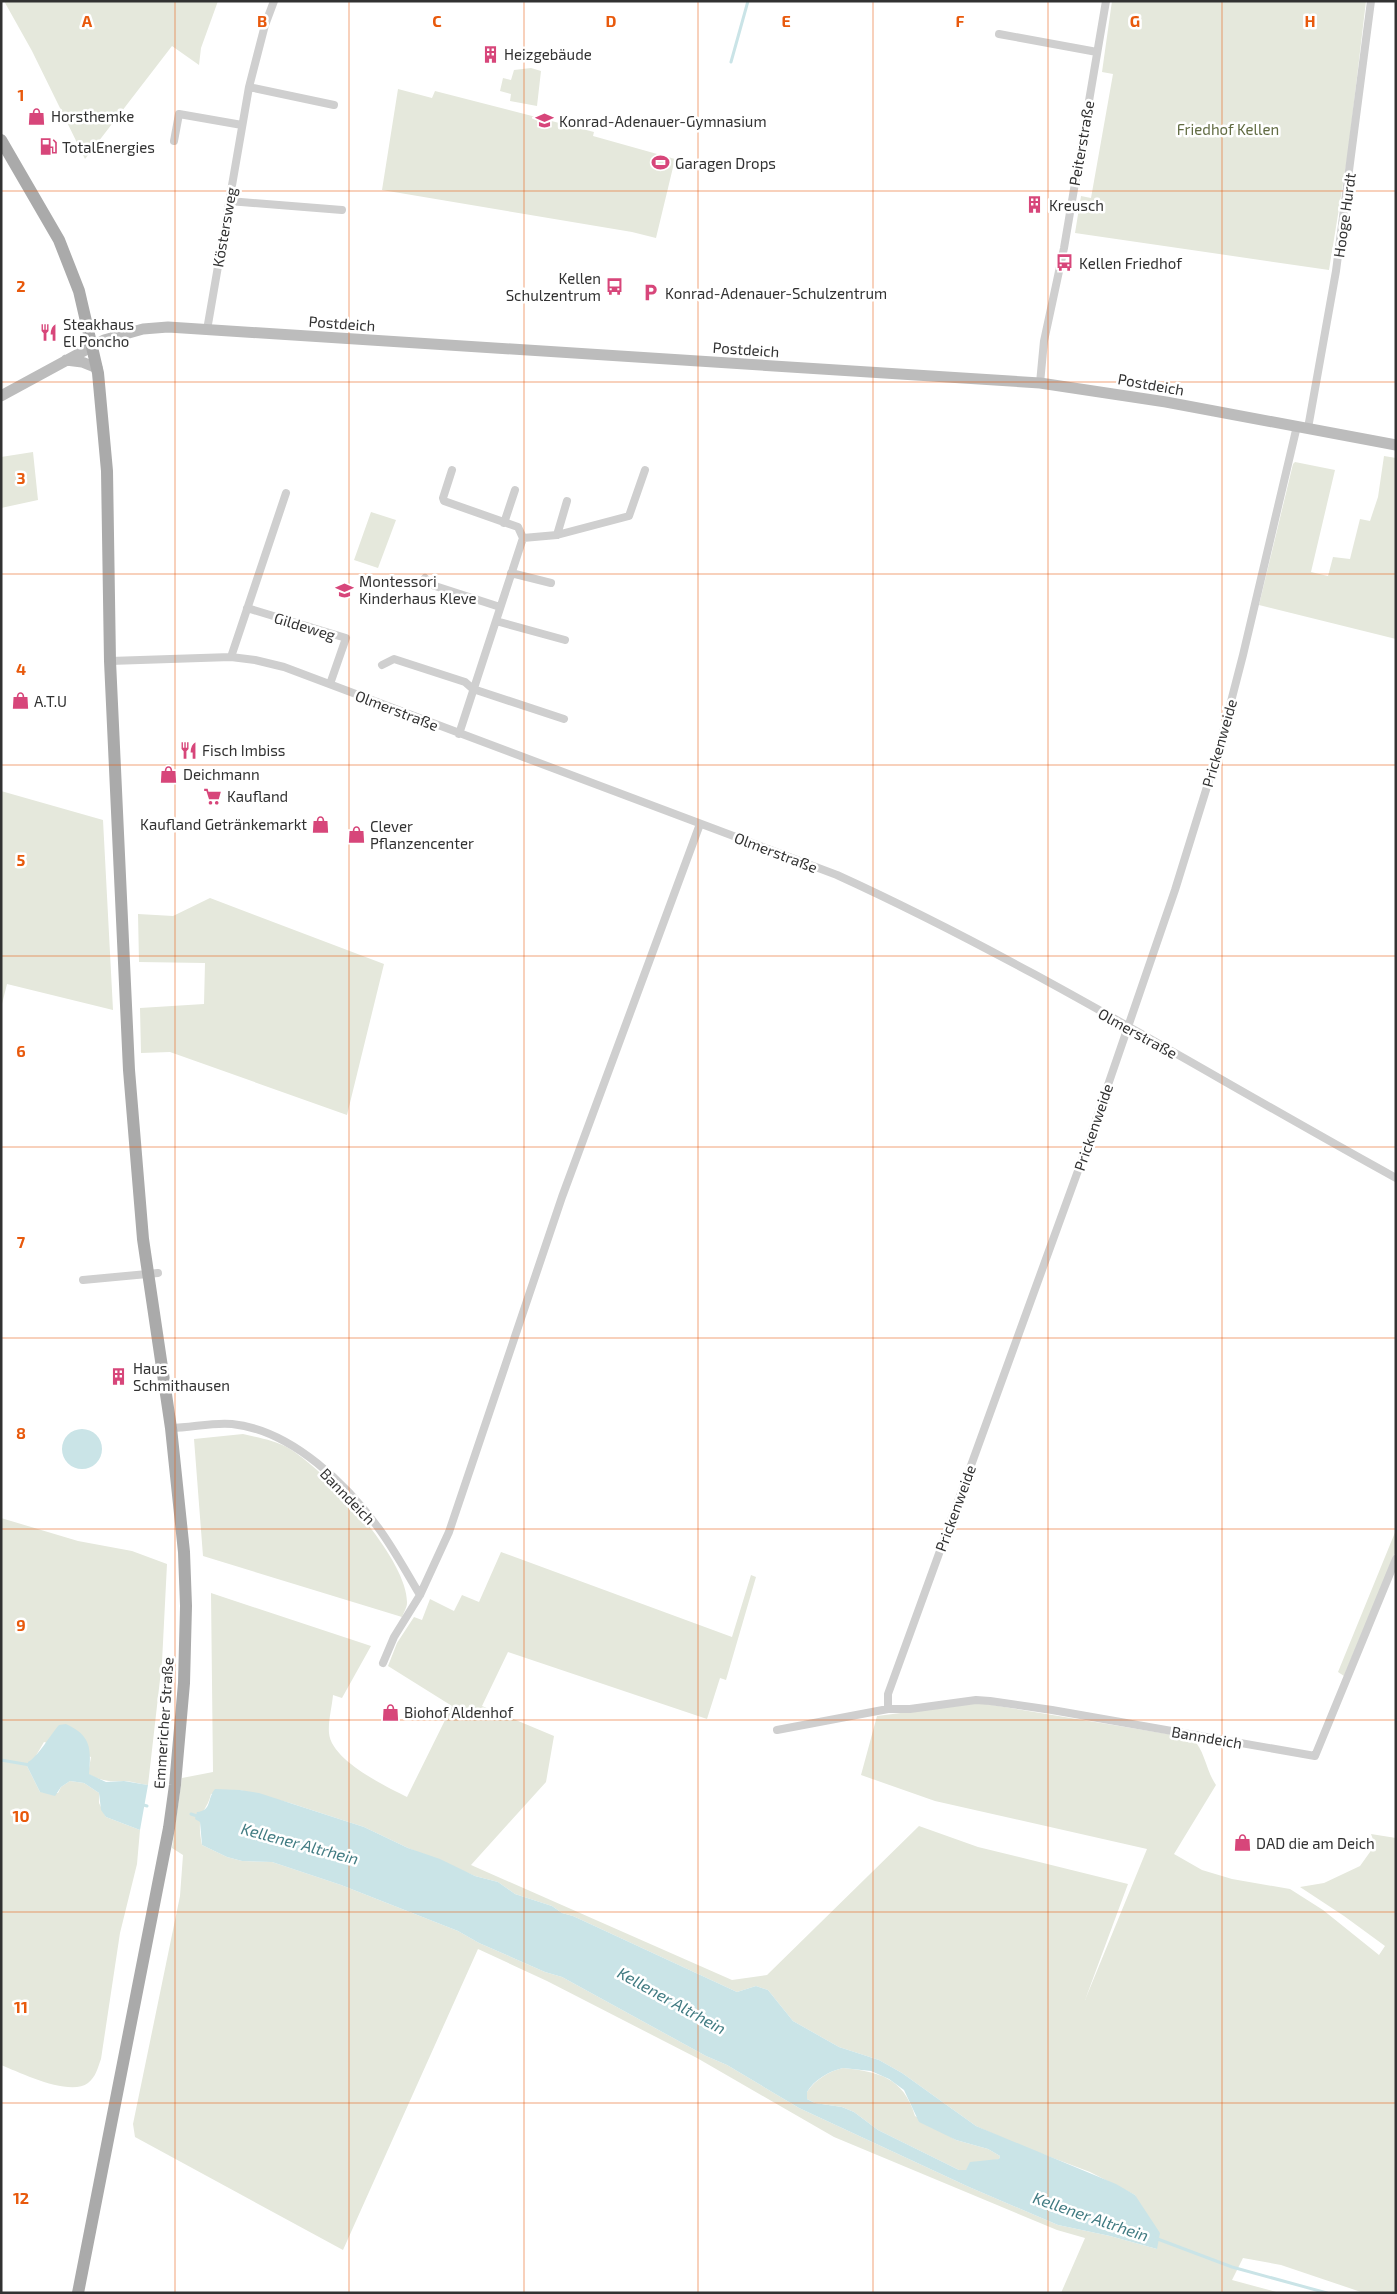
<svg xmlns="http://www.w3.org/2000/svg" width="1397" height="2294" font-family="'Exo 2',sans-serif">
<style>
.green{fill:#e5e8dc;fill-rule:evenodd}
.water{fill:#cae4e7;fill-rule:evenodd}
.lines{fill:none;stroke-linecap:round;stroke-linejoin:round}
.stream{stroke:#cae4e7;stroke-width:3}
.street{stroke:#cfcfcf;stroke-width:8}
.secondary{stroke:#bcbcbc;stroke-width:11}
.primary{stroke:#aaa;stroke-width:12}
.grid{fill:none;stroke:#e8590c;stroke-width:1;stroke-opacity:0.55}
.labels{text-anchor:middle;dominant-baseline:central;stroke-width:5;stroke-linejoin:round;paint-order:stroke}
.poi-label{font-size:15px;fill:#323232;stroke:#fff;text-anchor:start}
.park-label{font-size:15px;fill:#616b42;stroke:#fff}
.street-label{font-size:15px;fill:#323232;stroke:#fff}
.water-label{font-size:16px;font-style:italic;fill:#417b82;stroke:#fff}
.grid-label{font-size:16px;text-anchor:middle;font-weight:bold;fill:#e8590c;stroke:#fff;stroke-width:5;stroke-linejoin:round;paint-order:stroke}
</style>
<rect width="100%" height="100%" fill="#fff"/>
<path class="green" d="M4,1H218L201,48L199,65L172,46L85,159L32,51Z
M1112,1H1366L1348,153L1329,270L1075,233L1081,196L1091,198L1113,74L1102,72Z
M531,68L541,71L537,106L510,101L511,94L500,91L503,78L511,80L514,70Z
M398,89L432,98L435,91L594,132L593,136L675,159L656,238L632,232L382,190Z
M33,452L38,500L1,508V457Z
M1384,456L1396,458V639L1259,605L1293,464L1295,462L1335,470L1311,572L1328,576L1333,557L1350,559L1360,519L1370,521L1378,497Z
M371,512L396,520L378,568L354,560Z
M1,791L103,820L113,1010L7,984L1,1008Z
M210,898L384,964L347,1115L170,1052L141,1053L140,1008L204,1004L205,963L139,962L138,914L173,916Z
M243,1434C259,1438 275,1440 290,1449C326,1471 408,1559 407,1603C407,1607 404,1612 402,1617L203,1556L194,1439Z
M1,1518L78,1541L132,1551L167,1564L162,1662L148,1785C140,1784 131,1781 123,1781C110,1782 101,1781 88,1774L91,1757L44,1742L34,1759L27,1766L40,1792L58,1793L61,1787L70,1781L84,1783L99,1793V1803L106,1817L140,1830L137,1864L120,1933L101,2059C98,2067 96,2077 88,2083C70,2097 21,2073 1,2065Z
M1396,1530V1551L1344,1676L1338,1672Z
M501,1552L732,1637L751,1575L756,1577L726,1680L720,1678L707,1719L508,1652L482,1706L554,1736L546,1782L471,1865L732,1980L767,1975L919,1826L978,1847L1128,1884L1085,2000L1147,1849L935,1801L861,1775L877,1716L980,1703L1192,1738C1205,1750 1206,1771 1216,1785L1174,1854L1202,1870L1232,1879L1290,1889L1323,1910L1379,1955L1385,1946L1344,1916L1300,1887L1324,1883L1360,1866L1375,1845L1371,1834L1396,1838V2293H1364L1281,2265L1243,2258L1232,2280L1280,2293H1061L1085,2238L1057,2230L834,2137L697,2058L547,1981L478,1949L343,2250L135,2137L133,2124L180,1896L183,1855L172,1848L182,1778L213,1772L211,1593L371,1646L342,1698L333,1695C332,1707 328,1721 329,1733C331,1760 385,1786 407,1797L452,1706L388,1666L397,1643L414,1617L422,1620L430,1599L454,1611L462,1595L479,1602ZM240,1790L290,1803L364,1827L408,1848L475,1876L498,1882L515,1894L552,1906L562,1913L573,1916L737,1992L756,1986L768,1990L793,2021L839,2047L879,2060L902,2073L976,2126L1011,2142L1090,2172L1135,2195L1157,2249L1110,2236L1058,2225L969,2187L799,2108L727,2065L706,2056L562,1977L545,1972L479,1943L458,1931L341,1885L272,1862L242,1861L227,1857L202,1845C200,1835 198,1821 203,1812C207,1805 209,1802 211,1794Z
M843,2068C879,2072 903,2077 915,2116L956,2140L988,2149L1000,2156L999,2159L968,2167L966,2171L959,2170L878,2130L854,2112L842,2107L815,2103L807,2099V2092C815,2080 829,2071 843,2068Z"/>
<path class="water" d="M62 1449a20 20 0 1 1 40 0a20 20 0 1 1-40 0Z
M66,1724C92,1736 91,1749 89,1774L106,1782L124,1781L148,1785L140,1830L106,1817L101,1810L99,1793L84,1783L70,1781L61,1787L55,1796L40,1792L27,1766L28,1762C37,1758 51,1734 59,1725Z
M215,1789L240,1790L259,1793L364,1827L408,1848L440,1859L475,1876L498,1882L515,1894L552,1906L562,1913L573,1916L737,1992L756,1986L768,1990L793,2021L839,2047L879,2060L902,2073L976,2126L1116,2184L1135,2195L1160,2233L1157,2249L1110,2236L1058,2225L969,2187L799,2108L727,2065L706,2056L562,1977L545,1972L479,1943L458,1931L341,1885L272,1862L242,1861L227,1857L202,1845L200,1822L195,1819L197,1812C212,1811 207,1798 215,1789ZM843,2068L871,2071L889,2079L904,2090L919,2122L956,2140L988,2149L1000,2156L999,2159L970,2162L966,2170H959L878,2130L854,2112L842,2107L815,2103L807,2099V2092C814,2080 829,2071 843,2068Z"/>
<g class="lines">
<path class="stream" d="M731,62L748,1
M1,1760L30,1765
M140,1804L147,1806
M191,1814L200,1817
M1155,2238L1232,2267L1327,2293"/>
<path class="street" d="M999,34L1097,52
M249,87L334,105
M174,141L179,114L242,125
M229,201L342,210
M207,330L249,87L265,25L274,1
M1040,383L1044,341L1064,248L1106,1
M1308,428L1336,271L1371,1
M452,470L443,498L444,501L518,527L523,538
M504,523L515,490
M557,535L567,501
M511,573L551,583
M425,578L432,585L500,607
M247,608L346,638L330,684
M496,621L565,640
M231,657L286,493
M110,661L231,657L255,660L284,667L837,875C1030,963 1210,1076 1396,1178
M382,665L394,659L465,682L473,689L564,719
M459,734L523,538L557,535L629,516L645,470
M83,1280L158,1273
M171,1428C191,1428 212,1422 232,1424C292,1430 349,1486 382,1533C396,1553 408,1575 420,1595
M383,1663L394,1637L420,1595L449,1532L562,1197L700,824
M888,1709H910L976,1700L990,1701L1052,1710L1315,1756L1396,1559
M777,1730L888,1709V1694L1087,1146L1175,890L1219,748L1243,655L1297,426"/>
<path class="secondary" d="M66,360L82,362L97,368
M1,396L104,340L143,329L168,327L1040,383L1166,402L1396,445"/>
<path class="primary" d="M1,140L59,240L79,291L98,373L107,471L110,661L129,1070L143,1239L171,1428L184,1552L186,1606L184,1683L175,1785L169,1828L78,2293"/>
</g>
<path class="grid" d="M175,1V2293M349,1V2293M524,1V2293M698,1V2293M873,1V2293M1048,1V2293M1222,1V2293M1,191H1396M1,382H1396M1,574H1396M1,765H1396M1,956H1396M1,1147H1396M1,1338H1396M1,1529H1396M1,1720H1396M1,1912H1396M1,2103H1396"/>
<defs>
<symbol id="building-bare" viewBox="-9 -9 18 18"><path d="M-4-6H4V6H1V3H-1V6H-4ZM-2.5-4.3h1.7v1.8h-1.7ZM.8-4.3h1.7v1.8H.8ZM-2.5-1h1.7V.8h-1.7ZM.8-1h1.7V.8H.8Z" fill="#d7467a" stroke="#fff" stroke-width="2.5" paint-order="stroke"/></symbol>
<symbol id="shop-bare" viewBox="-9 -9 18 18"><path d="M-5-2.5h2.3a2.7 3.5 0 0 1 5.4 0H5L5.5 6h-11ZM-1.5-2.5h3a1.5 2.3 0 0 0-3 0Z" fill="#d7467a" stroke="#fff" stroke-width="2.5" paint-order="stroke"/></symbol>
<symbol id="school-bare" viewBox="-9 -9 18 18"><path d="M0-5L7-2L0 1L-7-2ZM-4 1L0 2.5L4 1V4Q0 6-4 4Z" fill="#d7467a" stroke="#fff" stroke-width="2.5" paint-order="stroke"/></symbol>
<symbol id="fuel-bare" viewBox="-9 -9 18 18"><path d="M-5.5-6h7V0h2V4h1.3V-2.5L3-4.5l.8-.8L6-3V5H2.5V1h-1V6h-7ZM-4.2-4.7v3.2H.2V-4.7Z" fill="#d7467a" stroke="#fff" stroke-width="2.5" paint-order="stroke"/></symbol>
<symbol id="stadium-bare" viewBox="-9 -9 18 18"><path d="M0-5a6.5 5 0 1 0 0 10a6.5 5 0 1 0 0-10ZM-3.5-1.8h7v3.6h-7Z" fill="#d7467a" stroke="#fff" stroke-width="2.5" paint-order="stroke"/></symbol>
<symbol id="bus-bare" viewBox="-9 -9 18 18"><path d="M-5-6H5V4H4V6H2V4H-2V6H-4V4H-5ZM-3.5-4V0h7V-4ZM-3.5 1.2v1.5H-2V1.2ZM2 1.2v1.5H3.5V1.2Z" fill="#d7467a" stroke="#fff" stroke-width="2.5" paint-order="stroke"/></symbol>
<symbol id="parking-bare" viewBox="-9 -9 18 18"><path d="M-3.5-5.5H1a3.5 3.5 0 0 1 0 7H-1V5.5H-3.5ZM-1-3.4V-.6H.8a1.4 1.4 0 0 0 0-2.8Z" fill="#d7467a" stroke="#fff" stroke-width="2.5" paint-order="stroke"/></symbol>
<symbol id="restaurant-bare" viewBox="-9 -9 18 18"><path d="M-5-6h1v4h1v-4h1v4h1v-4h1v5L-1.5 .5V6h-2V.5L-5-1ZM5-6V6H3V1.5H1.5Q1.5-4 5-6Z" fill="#d7467a" stroke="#fff" stroke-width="2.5" paint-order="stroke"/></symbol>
<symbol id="supermarket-bare" viewBox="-9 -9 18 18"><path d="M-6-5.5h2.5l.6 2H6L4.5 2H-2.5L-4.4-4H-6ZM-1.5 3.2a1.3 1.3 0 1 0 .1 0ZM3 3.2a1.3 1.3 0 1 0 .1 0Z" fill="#d7467a" stroke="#fff" stroke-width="2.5" paint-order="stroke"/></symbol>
</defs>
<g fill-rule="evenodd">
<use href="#building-bare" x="478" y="42" width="25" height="25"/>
<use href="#shop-bare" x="24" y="104" width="25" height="25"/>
<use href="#school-bare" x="532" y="108" width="25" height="25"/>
<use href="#fuel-bare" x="36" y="134" width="25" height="25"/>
<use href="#stadium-bare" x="648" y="150" width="25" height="25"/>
<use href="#building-bare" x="1022" y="192" width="25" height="25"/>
<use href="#bus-bare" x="1052" y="250" width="25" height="25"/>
<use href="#bus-bare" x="602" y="274" width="25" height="25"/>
<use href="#parking-bare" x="638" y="280" width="25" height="25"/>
<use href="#restaurant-bare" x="36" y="320" width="25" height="25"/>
<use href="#school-bare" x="332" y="578" width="25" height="25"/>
<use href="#shop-bare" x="8" y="688" width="25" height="25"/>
<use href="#restaurant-bare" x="176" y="738" width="25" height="25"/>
<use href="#shop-bare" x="156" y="762" width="25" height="25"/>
<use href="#supermarket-bare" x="200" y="784" width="25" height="25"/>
<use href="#shop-bare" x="308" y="812" width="25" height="25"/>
<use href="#shop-bare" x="344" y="822" width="25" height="25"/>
<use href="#building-bare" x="106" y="1364" width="25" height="25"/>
<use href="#shop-bare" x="378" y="1700" width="25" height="25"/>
<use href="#shop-bare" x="1230" y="1830" width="25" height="25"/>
</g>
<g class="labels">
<g class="poi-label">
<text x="504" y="54">Heizgebäude</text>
<text x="51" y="116">Horsthemke</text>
<text x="559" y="121">Konrad-Adenauer-Gymnasium</text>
<text x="62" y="147">TotalEnergies</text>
<text x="675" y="163">Garagen Drops</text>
<text x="1049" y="205">Kreusch</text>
<text x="1079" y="263">Kellen Friedhof</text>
<text x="601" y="278" text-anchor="end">Kellen<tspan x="601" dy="17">Schulzentrum</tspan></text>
<text x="665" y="293">Konrad-Adenauer-Schulzentrum</text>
<text x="63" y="324">Steakhaus<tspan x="63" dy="17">El Poncho</tspan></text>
<text x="359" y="581">Montessori<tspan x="359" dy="17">Kinderhaus Kleve</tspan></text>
<text x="34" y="701">A.T.U</text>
<text x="202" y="750">Fisch Imbiss</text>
<text x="183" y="774">Deichmann</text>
<text x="227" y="796">Kaufland</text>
<text x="307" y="824" text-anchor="end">Kaufland Getränkemarkt</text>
<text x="370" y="826">Clever<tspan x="370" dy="17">Pflanzencenter</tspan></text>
<text x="133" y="1368">Haus<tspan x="133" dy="17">Schmithausen</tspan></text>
<text x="404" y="1712">Biohof Aldenhof</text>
<text x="1256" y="1843">DAD die am Deich</text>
</g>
<g class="park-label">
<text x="1228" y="129">Friedhof Kellen</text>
</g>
<g class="street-label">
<text transform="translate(1081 143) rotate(-80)">Peiterstraße</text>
<text transform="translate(1344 215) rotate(-82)">Hooge Hurdt</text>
<text transform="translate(224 227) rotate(-80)">Köstersweg</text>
<text transform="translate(342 323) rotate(4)">Postdeich</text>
<text transform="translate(746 349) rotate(4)">Postdeich</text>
<text transform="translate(1151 384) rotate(10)">Postdeich</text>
<text transform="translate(305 626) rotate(17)">Gildeweg</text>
<text transform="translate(397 710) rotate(21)">Olmerstraße</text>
<text transform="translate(1219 743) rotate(-74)">Prickenweide</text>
<text transform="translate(776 852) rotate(21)">Olmerstraße</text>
<text transform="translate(1138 1033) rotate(29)">Olmerstraße</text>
<text transform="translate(1093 1127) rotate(-71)">Prickenweide</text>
<text transform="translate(348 1496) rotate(46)">Banndeich</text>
<text transform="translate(955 1508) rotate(-70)">Prickenweide</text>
<text transform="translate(163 1723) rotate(-86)">Emmericher Straße</text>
<text transform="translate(1207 1737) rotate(10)">Banndeich</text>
</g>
<g class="water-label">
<text transform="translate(300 1843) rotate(15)">Kellener Altrhein</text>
<text transform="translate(672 2000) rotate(29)">Kellener Altrhein</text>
<text transform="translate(1091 2216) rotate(19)">Kellener Altrhein</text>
</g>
</g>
<g class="grid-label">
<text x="87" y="27">A</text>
<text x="262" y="27">B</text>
<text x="437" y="27">C</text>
<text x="611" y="27">D</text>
<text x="786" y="27">E</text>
<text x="960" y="27">F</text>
<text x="1135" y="27">G</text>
<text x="1310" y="27">H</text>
<text x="21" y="101">1</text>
<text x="21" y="292">2</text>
<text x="21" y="484">3</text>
<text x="21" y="675">4</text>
<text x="21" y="866">5</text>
<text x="21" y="1057">6</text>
<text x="21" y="1248">7</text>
<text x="21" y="1439">8</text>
<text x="21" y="1631">9</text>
<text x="21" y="1822">10</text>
<text x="21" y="2013">11</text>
<text x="21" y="2204">12</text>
</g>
<rect width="1397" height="2294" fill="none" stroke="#323232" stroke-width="5"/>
</svg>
